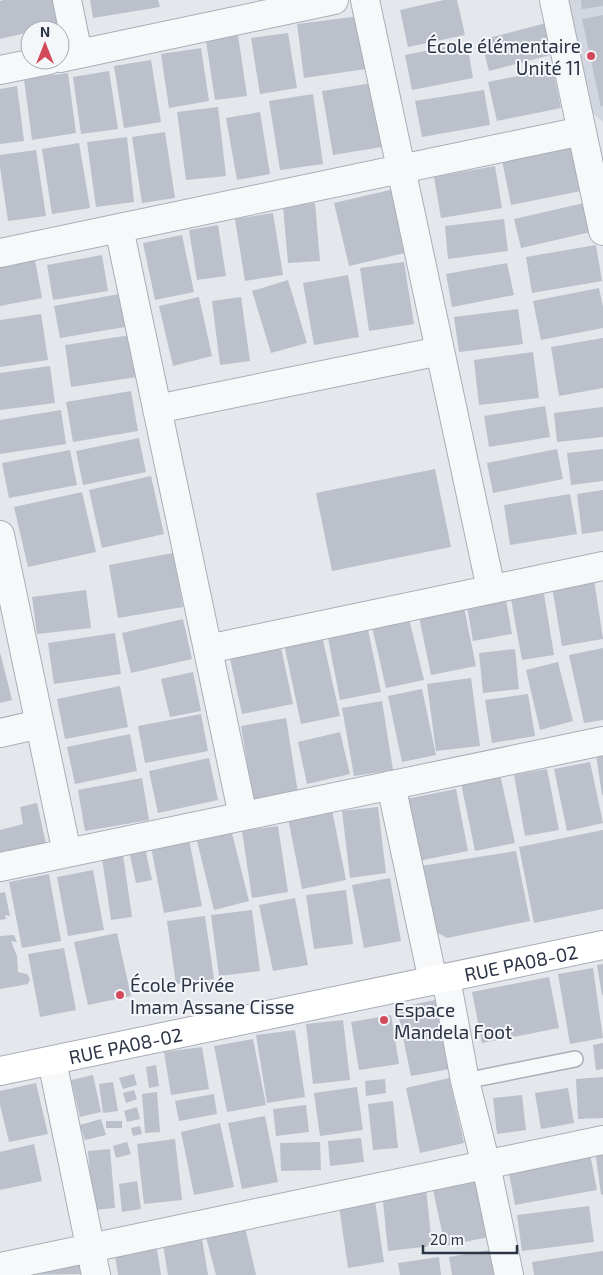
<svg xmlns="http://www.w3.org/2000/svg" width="603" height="1275" font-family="'Exo 2',sans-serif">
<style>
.built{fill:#d2d6de}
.building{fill:#bbc0ca}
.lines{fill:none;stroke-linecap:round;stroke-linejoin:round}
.lane-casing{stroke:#a9aeb7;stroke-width:18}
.street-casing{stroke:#a9aeb7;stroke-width:30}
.secondary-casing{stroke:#a9aeb7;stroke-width:30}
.lane{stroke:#f7f8fa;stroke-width:15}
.street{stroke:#f7f8fa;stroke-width:28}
.secondary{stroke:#fff;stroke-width:28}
.poi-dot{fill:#d1495b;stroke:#f4f6f9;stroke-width:2}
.labels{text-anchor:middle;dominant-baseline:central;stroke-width:4;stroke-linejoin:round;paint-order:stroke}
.poi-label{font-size:19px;fill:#2b3445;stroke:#f4f6f9;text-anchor:start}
.street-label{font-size:19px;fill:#2b3445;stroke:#f4f6f9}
</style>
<rect width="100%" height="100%" fill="#e4e7ec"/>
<path class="built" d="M568,0H603V122L592,112Z"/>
<path class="building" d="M4,0H53L59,26L39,30H30V32L0,39V1Z
M90,0H158L160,7L93,18Z
M444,0H457L465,35L408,47L400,10Z
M581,0H603V6L582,9Z
M603,15V106L601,107L582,19Z
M360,16L366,69L304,78L297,24Z
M550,22L558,53L489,71L481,40Z
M288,33L297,88L260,94L251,38Z
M238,35L247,96L215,100L206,41Z
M467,43L473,78L412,90L405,55Z
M201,48L209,101L169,108L161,54Z
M151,60L161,122L124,128L114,66Z
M553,69L561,108L497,121L488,82Z
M109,71L118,129L81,134L73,77Z
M68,73L76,133L32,140L24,79Z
M378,82L388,146L333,155L322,91Z
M17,86L24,141L0,144V89Z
M484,90L490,125L422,137L415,101Z
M313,94L323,164L280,170L269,101Z
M218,107L226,176L186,180L177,112Z
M260,112L270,174L237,180L226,118Z
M165,132L175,198L142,203L132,137Z
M127,137L134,202L96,207L87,142Z
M79,143L90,208L52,214L42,149Z
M571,146L581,191L511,205L502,160Z
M36,150L46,216L8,221L0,167V155Z
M495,166L502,208L441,218L434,177Z
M394,189L409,252L349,266L334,203Z
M315,203L320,261L288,263L283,206Z
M584,203L591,232L521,248L514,219Z
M273,213L283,275L245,281L235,219Z
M504,219L508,251L448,259L445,226Z
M218,225L226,276L197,280L189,230Z
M182,235L194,292L155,300L143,243Z
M596,245L602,281L532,293L526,257Z
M102,255L108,291L53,300L47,265Z
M35,260L42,298L0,306V267Z
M404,262L414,324L369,331L360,268Z
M507,263L514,295L452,307L446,274Z
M348,275L359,337L314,345L303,283Z
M288,280L307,343L271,353L252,291Z
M599,288L603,307V328L541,340L533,301Z
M119,294L125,327L60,338L54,306Z
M199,297L212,356L173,366L159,306Z
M241,297L250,361L220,365L212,301Z
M518,309L523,344L459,352L454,317Z
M41,314L48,360L0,367V320Z
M131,335L137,377L71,387L65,345Z
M603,338V388L559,396L551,347Z
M533,352L539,398L479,405L474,360Z
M50,366L55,403L0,410V373Z
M131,391L138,431L73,442L66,402Z
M545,406L550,437L489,447L484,416Z
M603,407V437L557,442L554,413Z
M61,410L66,444L0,454V420Z
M139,438L146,472L83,485L76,451Z
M557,449L563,479L493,493L487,463Z
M603,449V481L571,485L567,453Z
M70,450L77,485L9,498L2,463Z
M435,469L451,547L332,571L316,493Z
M151,476L164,534L102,548L89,490Z
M603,490V531L582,534L577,494Z
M82,492L96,552L28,567L14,507Z
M570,494L577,534L510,545L504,505Z
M173,553L183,607L118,618L109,565Z
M594,579L603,639L562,646L552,586Z
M86,590L91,628L37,634L32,597Z
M505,594L512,634L473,641L466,601Z
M544,594L554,655L522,660L511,599Z
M462,598L476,666L431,675L417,607Z
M183,619L192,659L131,673L122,633Z
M409,619L424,680L386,688L372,627Z
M367,625L381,692L340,700L327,633Z
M115,633L121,674L54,684L48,643Z
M322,636L340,716L301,724L284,644Z
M279,638L293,704L242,714L228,649Z
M603,648V720L584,723L569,655Z
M515,649L519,689L483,693L479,653Z
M0,652L12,700L0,703Z
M558,662L573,721L540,730L526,670Z
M193,672L201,711L170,717L161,679Z
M471,678L480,746L436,751L427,684Z
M120,686L128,727L65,739L57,699Z
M422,689L436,755L402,762L388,696Z
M528,694L535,736L492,743L485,700Z
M382,701L393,770L354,776L342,708Z
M201,714L208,751L145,763L138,726Z
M286,718L298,793L253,800L241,726Z
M340,732L350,774L307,784L298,742Z
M130,734L137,771L75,784L67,747Z
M603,753V795H602L596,754Z
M209,758L218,800L158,813L149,771Z
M590,762L603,823L567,831L554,769Z
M547,769L559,830L525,836L514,775Z
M500,774L515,843L475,851L461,783Z
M142,778L149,820L85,831L78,790Z
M456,789L468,851L418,861L406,799Z
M37,803L46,844L0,855V830L23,824L20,807Z
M378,807L386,873L350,878L342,811Z
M332,810L346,880L302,889L288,818Z
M278,826L288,892L252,898L242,831Z
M603,830V909L534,923L519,847Z
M232,833L249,901L214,910L197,841Z
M189,839L202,906L164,913L151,847Z
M145,848L152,880L136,883L129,851Z
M516,851L530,921L447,938L431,929L421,866Z
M123,855L132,917L111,920L102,858Z
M93,870L104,930L68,936L57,877Z
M49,874L61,941L22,948L9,882Z
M390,878L401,941L364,948L352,885Z
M346,890L353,944L314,949L306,895Z
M5,892L10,916L5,915L6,919L0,920V893Z
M295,898L308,965L273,971L259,905Z
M252,910L260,971L219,976L211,915Z
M205,916L214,979L176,984L167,921Z
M117,933L131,996L88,1005L74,942Z
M14,935L17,942L11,941L17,956L18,972L27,974L30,979L28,984L0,989V936Z
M64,948L76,1010L40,1017L28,954Z
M603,964V995H602L597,965Z
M593,968L603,1038L570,1044L558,974Z
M549,977L559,1028L482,1043L472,992Z
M435,1000L450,1069L411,1076L397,1008Z
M391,1015L399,1064L359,1070L351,1022Z
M343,1020L350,1080L313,1084L306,1024Z
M295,1030L305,1097L267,1103L256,1035Z
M253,1039L266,1105L227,1112L214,1046Z
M603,1043V1069L596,1070L593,1045Z
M202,1047L209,1089L171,1095L164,1052Z
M156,1065L159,1086L149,1088L146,1067Z
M134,1074L137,1085L123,1089L119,1078Z
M93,1075L101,1112L80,1117L71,1080Z
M603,1077V1118L578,1119L576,1079Z
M449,1078L464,1143L420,1153L406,1088Z
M385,1079L386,1093L366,1096L365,1081Z
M113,1082L118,1111L103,1113L99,1084Z
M36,1083L48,1134L9,1142L0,1105V1091Z
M357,1087L363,1130L320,1136L314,1093Z
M568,1088L574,1123L541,1129L535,1093Z
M134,1090L137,1099L126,1103L123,1093Z
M157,1092L160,1132L145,1133L142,1094Z
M214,1094L217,1114L179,1121L175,1101Z
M522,1095L526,1130L497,1134L493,1098Z
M393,1101L398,1148L373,1150L368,1104Z
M306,1105L309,1132L276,1136L273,1109Z
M137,1107L140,1119L127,1122L124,1111Z
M265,1116L278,1182L242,1189L228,1123Z
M101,1119L106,1135L85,1140L80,1125Z
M106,1121H122V1128H106Z
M220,1123L234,1187L194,1195L181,1132Z
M140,1126L142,1134L133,1136L131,1128Z
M361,1138L364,1162L330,1166L328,1141Z
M175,1139L182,1200L144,1204L137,1144Z
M127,1142L131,1154L116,1158L113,1146Z
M320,1142L321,1170L281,1171L280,1143Z
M34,1144L42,1181L0,1190V1152Z
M589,1148L597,1190L515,1205L507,1162Z
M603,1148V1194L601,1195L595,1149Z
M110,1149L115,1208L93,1210L88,1151Z
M476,1176L489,1237L445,1246L432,1185Z
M137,1181L141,1209L122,1212L119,1184Z
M426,1188L432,1246L388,1251L382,1192Z
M375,1201L384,1262L348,1268L339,1206Z
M589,1206L594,1242L522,1251L517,1215Z
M245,1227L256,1275H216L206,1237Z
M201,1233L208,1275H168L162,1239Z
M156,1243L161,1275H118L114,1249Z
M490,1250L495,1275H452L449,1257Z
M603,1251V1275H534L532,1262Z
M439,1257L441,1275H400L398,1263Z
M82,1258L86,1274L12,1275Z"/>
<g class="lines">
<defs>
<path id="lane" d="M465,1081L575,1059"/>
<path id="street" d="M67,0L78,54
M365,0L491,589
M554,0L603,231
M60,58L334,0
M0,70L49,60
M119,228L243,816
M0,253L582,131
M157,409L440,351
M0,535L67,853
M208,649L603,566
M0,733L40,724
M391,785L433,981
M0,867L603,741
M446,978L465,1081L486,1165L509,1275
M52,1061L96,1275
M0,1267L603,1140"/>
<g id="secondary">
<path id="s1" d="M0,1071L603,945"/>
</g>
</defs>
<use href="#lane" class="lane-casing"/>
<use href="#street" class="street-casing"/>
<use href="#secondary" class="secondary-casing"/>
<use href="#lane" class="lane"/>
<use href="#street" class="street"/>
<use href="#secondary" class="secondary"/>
</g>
<g class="poi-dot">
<circle cx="591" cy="56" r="5"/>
<circle cx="120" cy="995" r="5"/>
<circle cx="384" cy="1020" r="5"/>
</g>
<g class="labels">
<g class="poi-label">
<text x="581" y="45" text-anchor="end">École élémentaire<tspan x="581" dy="22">Unité 11</tspan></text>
<text x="130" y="984">École Privée<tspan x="130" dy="22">Imam Assane Cisse</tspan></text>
<text x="394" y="1009">Espace<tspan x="394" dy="22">Mandela Foot</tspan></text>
</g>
<g class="street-label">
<text stroke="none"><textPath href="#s1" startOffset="532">RUE PA08-02</textPath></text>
<text stroke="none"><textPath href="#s1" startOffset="128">RUE PA08-02</textPath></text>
</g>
</g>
<g transform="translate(45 45)"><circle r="24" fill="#f4f6f9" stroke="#a4a8b1"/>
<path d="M0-4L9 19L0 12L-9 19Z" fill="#d1495b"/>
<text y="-8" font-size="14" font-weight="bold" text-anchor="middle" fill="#2b3445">N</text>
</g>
<path d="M423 1245v8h94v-8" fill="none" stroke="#2b3445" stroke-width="2.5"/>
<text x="430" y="1245" font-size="15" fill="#2b3445" stroke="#f4f6f9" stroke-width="4" paint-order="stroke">20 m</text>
</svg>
